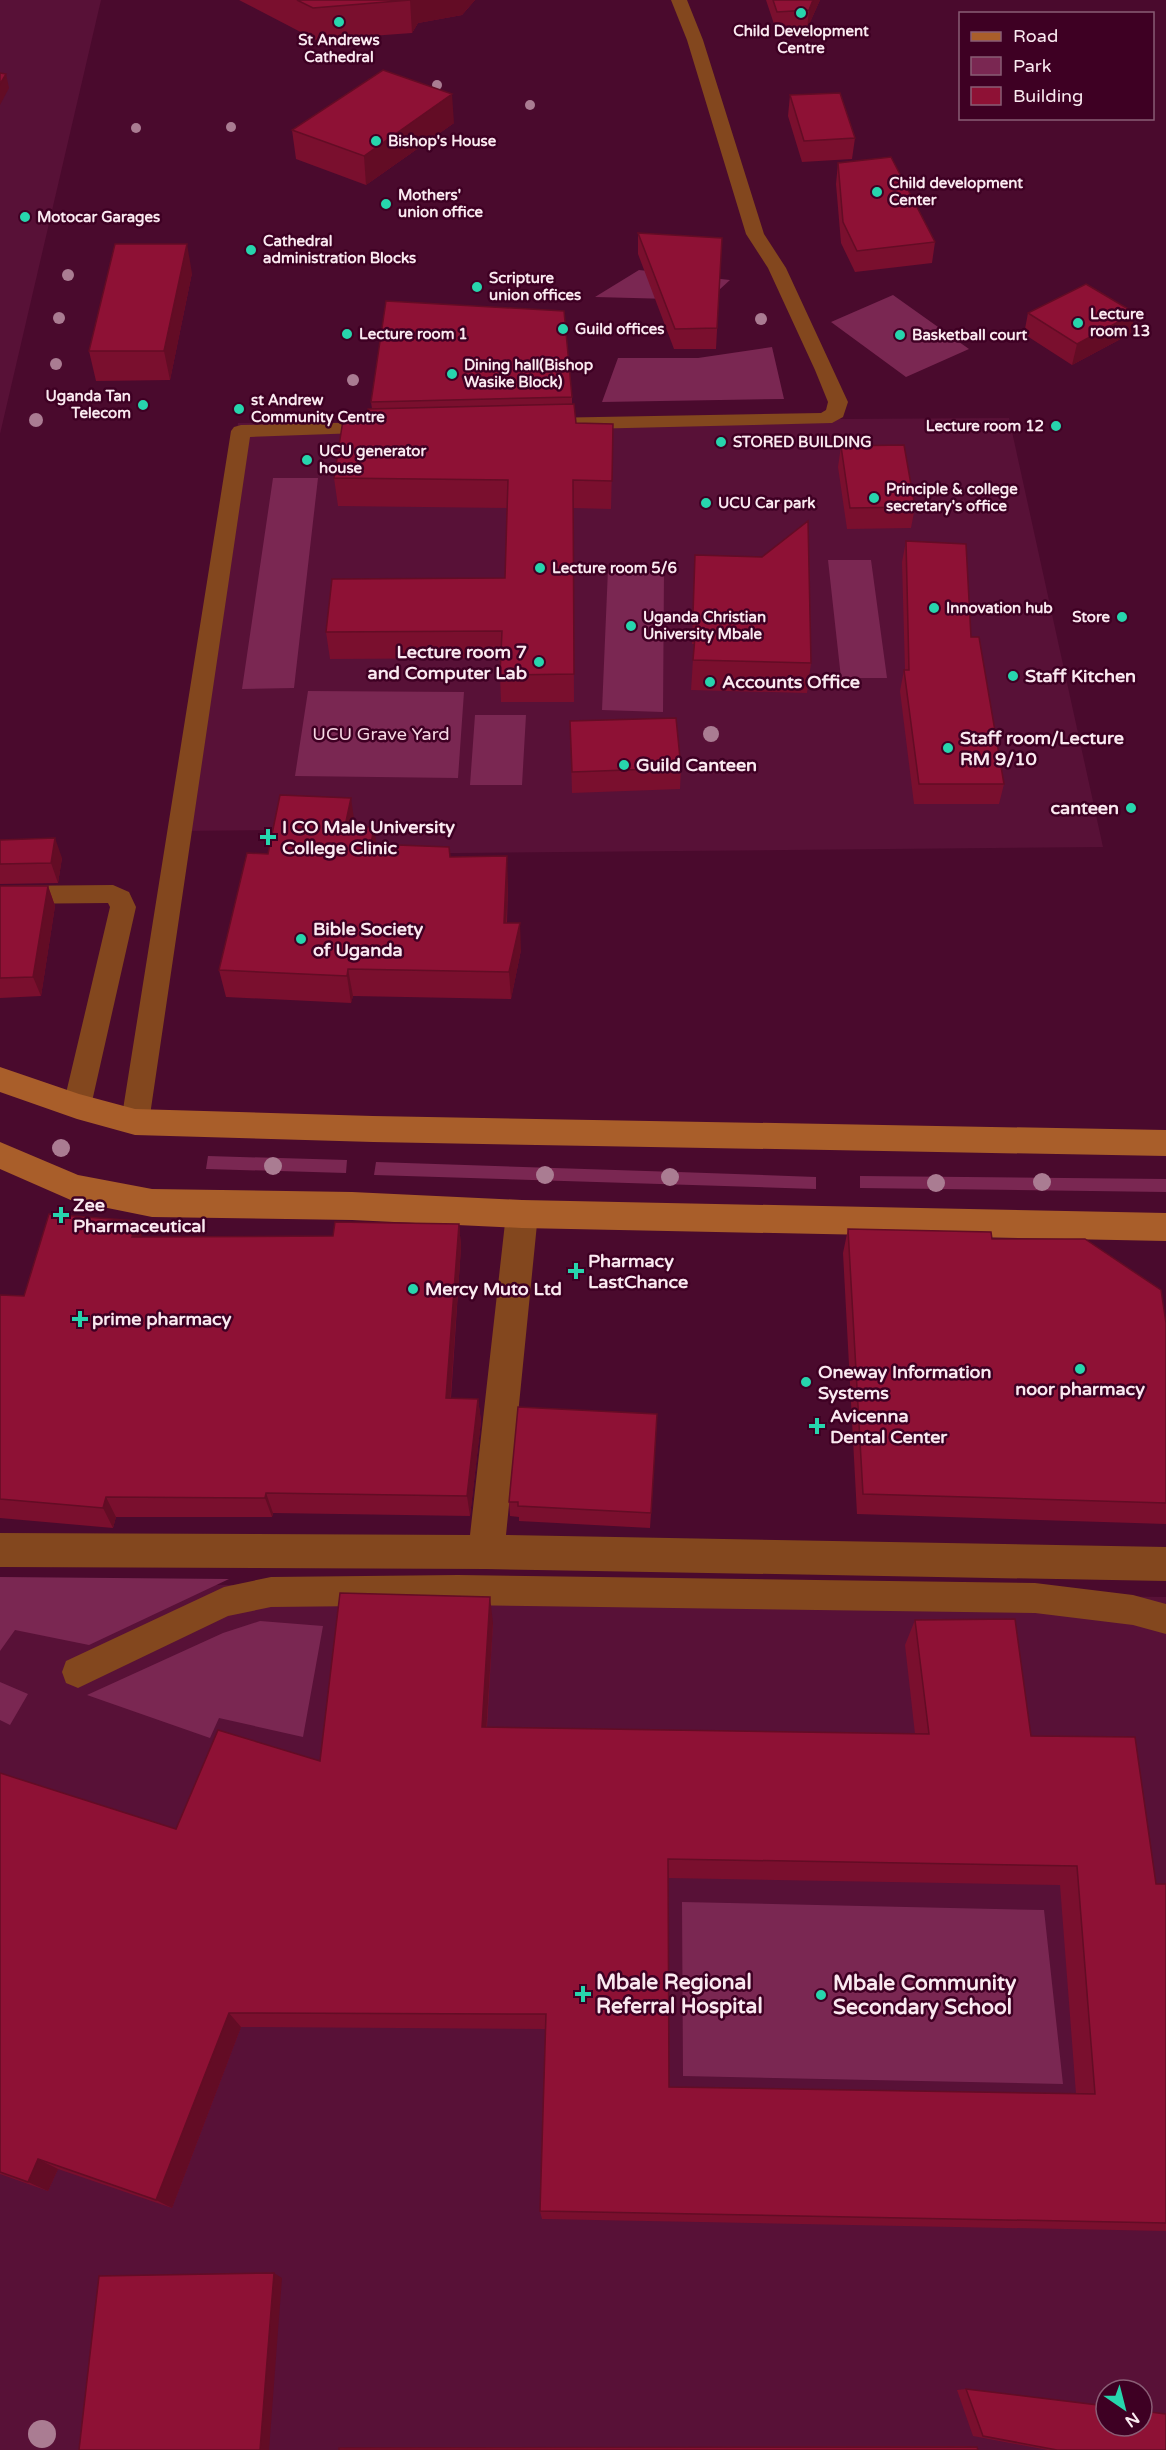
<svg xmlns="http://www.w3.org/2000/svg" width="1166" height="2450" font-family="'Varela Round',sans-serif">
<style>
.built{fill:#581137;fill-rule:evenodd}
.green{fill:#7a2752}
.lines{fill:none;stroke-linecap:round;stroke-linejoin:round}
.lane{fill:#83471e;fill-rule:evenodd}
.street{fill:#83471e;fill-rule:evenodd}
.secondary{fill:#a95e2a;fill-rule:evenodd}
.tree{fill:#aa7c92}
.wall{fill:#7a0f2e;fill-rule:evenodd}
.shaded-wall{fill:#630c25}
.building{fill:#8e1135;stroke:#630c25;stroke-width:1.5;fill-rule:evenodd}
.poi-dot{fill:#27d5ad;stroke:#3e0023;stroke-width:2}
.labels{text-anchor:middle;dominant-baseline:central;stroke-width:5;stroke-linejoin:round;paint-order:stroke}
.far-poi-label{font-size:15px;font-weight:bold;fill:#fae9f0;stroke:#3e0023;text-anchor:start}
.poi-label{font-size:18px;font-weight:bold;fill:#fae9f0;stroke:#3e0023;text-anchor:start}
.park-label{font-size:18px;fill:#f8d9e5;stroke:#3e0023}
.near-poi-label{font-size:21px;font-weight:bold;fill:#fae9f0;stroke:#3e0023;text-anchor:start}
</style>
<rect width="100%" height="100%" fill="#4a0a2d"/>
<path class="built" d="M0,0H101L0,434Z
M1009,418L1103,847L350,854L379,829L174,831L238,423Z
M0,1582L1166,1597V2450H0ZM1106,2390H1142V2426H1106Z"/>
<path class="green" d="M639,270L730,280L708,300L595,297Z
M893,295L969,349L906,377L831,322Z
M772,347L784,399L602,402L618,358H698Z
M273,478H318L294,688L242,689Z
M828,560H871L887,678H841Z
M608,569L664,570L663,712L602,710Z
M308,691L464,692L458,778L295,776Z
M475,715H526L522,785H470Z
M208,1156L347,1160L346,1173L206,1169Z
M376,1162L677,1172V1181L678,1172L816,1177V1189L374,1175Z
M860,1176L1166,1179V1192L860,1188Z
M0,1577L229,1579L89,1645L15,1630L0,1651Z
M260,1621L323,1626L303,1737L219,1718L210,1738L87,1695L223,1633Z
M0,1682L28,1694L10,1725L0,1720Z
M682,1902L1044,1910L1063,2084L683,2076Z"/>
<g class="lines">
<path class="lane" d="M671,0H687L703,40L764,234L786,268L848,402L843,417L832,423L543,430L536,428L533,424L536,420L543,418L821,413L826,410L828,402L815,370L768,268L746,234L687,40Z
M380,422L387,424L390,428L387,432L250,437L149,1122L145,1130L135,1133L125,1130L121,1122L231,431L234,427L241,425Z
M113,885L129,892L136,907L91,1106L87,1114L77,1117L67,1114L63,1106L110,907L108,903L0,904V886Z
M458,1575L1035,1583L1133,1595L1166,1604V1634L1133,1625L1035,1613L458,1605L271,1607L228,1616L78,1688L66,1683L62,1672L66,1661L224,1587L271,1577Z"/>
<path class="street" d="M522,1200L534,1204L538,1214L506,1535L1166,1547V1581L486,1569L0,1567V1533L470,1535L506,1214L510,1204Z"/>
<path class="secondary" d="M0,1067L79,1094L135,1109L373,1116L1166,1130V1156L373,1142L135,1135L77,1119L0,1092Z
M0,1142L78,1175L152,1189L352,1192L522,1200L1166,1213V1241L522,1228L352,1220L152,1217L73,1201L0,1169Z"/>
</g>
<g class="tree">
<circle cx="437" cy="85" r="5"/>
<circle cx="530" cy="105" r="5"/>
<circle cx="231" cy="127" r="5"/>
<circle cx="136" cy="128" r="5"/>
<circle cx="68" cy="275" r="6"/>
<circle cx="59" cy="318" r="6"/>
<circle cx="761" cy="319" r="6"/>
<circle cx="56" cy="364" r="6"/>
<circle cx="353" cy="380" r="6"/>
<circle cx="36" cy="420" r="7"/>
<circle cx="711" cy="734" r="8"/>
<circle cx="61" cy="1148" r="9"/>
<circle cx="273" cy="1166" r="9"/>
<circle cx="545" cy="1175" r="9"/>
<circle cx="670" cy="1177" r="9"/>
<circle cx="1042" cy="1182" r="9"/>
<circle cx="936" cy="1183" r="9"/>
<circle cx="42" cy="2434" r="14"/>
</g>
<path class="wall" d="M239,0H475L462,15L418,23L412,33L316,40Z
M766,0H820L807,29L776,30Z
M790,95L855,138L852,159L802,162L788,116Z
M454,123L366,185L296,159L292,130Z
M838,163L935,242L932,263L855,272L841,243L836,184Z
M638,233L722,238L716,349H674L638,254Z
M192,273L170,380L96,381L89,351Z
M1028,313H1135L1130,334L1072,365L1024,334Z
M572,397V404L576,423L613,424L611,509L573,508L574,702H501L500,675L501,658L330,659L326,632L505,578L507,508L338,506L334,478L372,409L371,402Z
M841,446L915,507L911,528L847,529L838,467Z
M906,541L971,637L1004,784L999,804H914L900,691L904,670H905L902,562Z
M695,555L811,663L807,693L691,690L694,644H692Z
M570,721L681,768L680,789L572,793Z
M355,826L376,844L450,857L508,884L507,923L521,950L511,999L353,996L351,1003L226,997L219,970L268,854Z
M0,840L62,858L58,883L0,884Z
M0,886H48L55,906L41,996L0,998Z
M459,1224L461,1247L451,1398L478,1399L481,1421L470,1516L273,1513L272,1517H116L113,1528L0,1518V1295L24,1296L142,1237L333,1236Z
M848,1229L992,1239L1166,1323V1524L857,1514L843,1253Z
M518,1407L651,1513L650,1528L519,1521V1517L510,1516L509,1502Z
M915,1620L1031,1736L1156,1884H1166V2231L542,2219L540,2211L546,2029L241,2027L172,2208L58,2169L48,2191L0,2174V1773L176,1829L320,1761L493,1623L487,1727L915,1734L905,1645ZM668,1878L1060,1885L1076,2094L669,2087Z
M966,2389L1166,2450H1048L973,2436L957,2390Z
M964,2446L977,2447L339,2448H347Z"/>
<path class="shaded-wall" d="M410,0H475L462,15L418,23L412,33Z
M813,0H820L807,29L809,10Z
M6,74L9,88L0,105V84Z
M452,94L454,123L366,185L364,156Z
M187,244L192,273L170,380L164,351Z
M1135,313L1130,334L1072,365L1077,344Z
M351,798L355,826H345Z
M374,827L378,855L371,844Z
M55,838L62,858L58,883L51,863Z
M507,856L508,884L505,950L504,923Z
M48,886L55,906L41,996L33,977Z
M520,923L521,950L511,999L509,972Z
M348,969L353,996L351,1003L347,976Z
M136,1221L145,1244L132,1237Z
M459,1224L461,1247L449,1419L446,1398Z
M478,1399L481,1421L470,1516L467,1496Z
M266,1493L273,1513L272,1517L265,1498Z
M106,1497L116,1517L113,1528L103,1508Z
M490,1597L493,1623L485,1749L482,1727Z
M229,2013L241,2027L172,2208L156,2200Z
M38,2159L58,2169L48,2191L28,2182Z
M274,2273L282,2278L269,2450H260Z"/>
<path class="building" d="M297,0H410L313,8Z
M773,0H813L809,10L777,12Z
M383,70L452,94L364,156L292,130Z
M0,73L6,74L0,84Z
M840,93L855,138L804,141L790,95Z
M891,157L935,242L857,251L843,222L838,163Z
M638,233L722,238L717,328L675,329Z
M115,244H187L164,351H89Z
M1086,284L1135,313L1077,344L1028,313Z
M386,301L564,311L572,397L371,402Z
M574,404L576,423L613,424L612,481L573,480L574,674L500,675L502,631L326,632L332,579L505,578L508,480L334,478L343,420H366L368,409Z
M904,445L915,507L850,508L841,446Z
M808,521L811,663L693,660L697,614H693L695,555L762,557Z
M906,541L966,544L971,637H979L1004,784H919L904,670H909Z
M676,718L681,768L572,772L570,721Z
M280,795L351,798L345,826L374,827L371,844L449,847L450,857L507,856L504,923H520L509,972L348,969L347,976L219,970L247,853L268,854Z
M55,838L51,863L0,864V840Z
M0,886H48L33,977L0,978Z
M49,1214L136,1221L132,1237L333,1236L335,1222L459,1224L446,1398L478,1399L467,1496L266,1493L265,1498L106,1497L103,1508L0,1499V1295L24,1296Z
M848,1229L991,1232L992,1239H1085L1161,1290L1166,1323V1503L863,1494Z
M518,1407L657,1414L651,1513L518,1506V1502H509Z
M340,1593L490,1597L482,1727L929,1734L915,1620L1015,1619L1031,1736L1135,1737L1156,1884H1166V2223L540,2211L546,2014L229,2013L156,2200L38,2159L28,2182L0,2172V1773L176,1829L218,1730L320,1761ZM668,1859L1077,1866L1095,2094L669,2087Z
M274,2273L260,2450H79L99,2276Z
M966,2389L1106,2406V2426H1142V2411L1166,2414V2450H1057L983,2436Z
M977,2447L978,2450H339V2448Z"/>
<g class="poi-dot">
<circle cx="801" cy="13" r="6"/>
<circle cx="339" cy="22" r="6"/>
<circle cx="376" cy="141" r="6"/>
<circle cx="877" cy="192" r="6"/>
<circle cx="386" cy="204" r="6"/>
<circle cx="25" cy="217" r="6"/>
<circle cx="251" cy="250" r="6"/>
<circle cx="477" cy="287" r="6"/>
<circle cx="1078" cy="323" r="6"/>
<circle cx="563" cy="329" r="6"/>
<circle cx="347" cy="334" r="6"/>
<circle cx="900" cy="335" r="6"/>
<circle cx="452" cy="374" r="6"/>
<circle cx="143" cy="405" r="6"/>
<circle cx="239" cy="409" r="6"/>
<circle cx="1056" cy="426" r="6"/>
<circle cx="721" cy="442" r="6"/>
<circle cx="307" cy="460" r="6"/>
<circle cx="874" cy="498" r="6"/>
<circle cx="706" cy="503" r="6"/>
<circle cx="540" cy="568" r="6"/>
<circle cx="934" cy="608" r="6"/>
<circle cx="1122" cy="617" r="6"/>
<circle cx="631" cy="626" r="6"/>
<circle cx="539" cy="662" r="6"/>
<circle cx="1013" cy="676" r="6"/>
<circle cx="710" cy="682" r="6"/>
<circle cx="948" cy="748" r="6"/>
<circle cx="624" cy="765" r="6"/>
<circle cx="1131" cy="808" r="6"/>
<path d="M265 828h6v6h6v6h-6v6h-6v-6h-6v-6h6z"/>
<circle cx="301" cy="939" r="6"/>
<path d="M58 1206h6v6h6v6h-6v6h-6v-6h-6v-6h6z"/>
<path d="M573 1262h6v6h6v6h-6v6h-6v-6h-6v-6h6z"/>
<circle cx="413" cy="1289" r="6"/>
<path d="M77 1310h6v6h6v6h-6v6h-6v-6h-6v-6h6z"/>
<circle cx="1080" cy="1369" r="6"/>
<circle cx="806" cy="1382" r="6"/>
<path d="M814 1417h6v6h6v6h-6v6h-6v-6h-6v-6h6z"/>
<path d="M580 1985h6v6h6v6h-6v6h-6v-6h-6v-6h6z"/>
<circle cx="821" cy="1995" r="6"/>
</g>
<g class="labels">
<g class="far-poi-label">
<text x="801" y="31" text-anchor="middle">Child Development<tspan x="801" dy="17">Centre</tspan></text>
<text x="339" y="40" text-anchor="middle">St Andrews<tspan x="339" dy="17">Cathedral</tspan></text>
<text x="388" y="141">Bishop's House</text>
<text x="889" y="183">Child development<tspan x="889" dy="17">Center</tspan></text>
<text x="398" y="195">Mothers'<tspan x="398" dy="17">union office</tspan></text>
<text x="37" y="217">Motocar Garages</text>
<text x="263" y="241">Cathedral<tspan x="263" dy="17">administration Blocks</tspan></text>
<text x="489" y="278">Scripture<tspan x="489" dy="17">union offices</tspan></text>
<text x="1090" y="314">Lecture<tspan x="1090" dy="17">room 13</tspan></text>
<text x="575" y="329">Guild offices</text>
<text x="359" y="334">Lecture room 1</text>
<text x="912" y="335">Basketball court</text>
<text x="464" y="365">Dining hall(Bishop<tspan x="464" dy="17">Wasike Block)</tspan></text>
<text x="131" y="396" text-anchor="end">Uganda Tan<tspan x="131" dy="17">Telecom</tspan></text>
<text x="251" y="400">st Andrew<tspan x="251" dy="17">Community Centre</tspan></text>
<text x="1044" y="426" text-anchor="end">Lecture room 12</text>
<text x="733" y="442">STORED BUILDING</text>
<text x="319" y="451">UCU generator<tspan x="319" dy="17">house</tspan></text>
<text x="886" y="489">Principle &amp; college<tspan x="886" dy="17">secretary's office</tspan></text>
<text x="718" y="503">UCU Car park</text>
<text x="552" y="568">Lecture room 5/6</text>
<text x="946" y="608">Innovation hub</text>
<text x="643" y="617">Uganda Christian<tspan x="643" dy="17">University Mbale</tspan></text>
<text x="1110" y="617" text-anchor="end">Store</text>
</g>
<g class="poi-label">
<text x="527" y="652" text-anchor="end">Lecture room 7<tspan x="527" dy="21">and Computer Lab</tspan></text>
<text x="1025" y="676">Staff Kitchen</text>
<text x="722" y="682">Accounts Office</text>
<text x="960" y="738">Staff room/Lecture<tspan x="960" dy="21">RM 9/10</tspan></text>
<text x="636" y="765">Guild Canteen</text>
<text x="1119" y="808" text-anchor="end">canteen</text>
<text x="282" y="827">I CO Male University<tspan x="282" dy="21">College Clinic</tspan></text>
<text x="313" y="929">Bible Society<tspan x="313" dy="21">of Uganda</tspan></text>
<text x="73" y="1205">Zee<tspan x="73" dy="21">Pharmaceutical</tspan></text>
<text x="588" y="1261">Pharmacy<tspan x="588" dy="21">LastChance</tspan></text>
<text x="425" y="1289">Mercy Muto Ltd</text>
<text x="92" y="1319">prime pharmacy</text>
<text x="818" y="1372">Oneway Information<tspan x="818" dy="21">Systems</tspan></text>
<text x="1080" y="1389" text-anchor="middle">noor pharmacy</text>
<text x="830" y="1416">Avicenna<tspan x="830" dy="21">Dental Center</tspan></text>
</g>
<g class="park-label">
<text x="381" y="734">UCU Grave Yard</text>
</g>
<g class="near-poi-label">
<text x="596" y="1982">Mbale Regional<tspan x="596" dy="24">Referral Hospital</tspan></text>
<text x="833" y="1983">Mbale Community<tspan x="833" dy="24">Secondary School</tspan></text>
</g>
</g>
<rect x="959" y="12" width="195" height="108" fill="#3e0023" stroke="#895d75" stroke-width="1.5"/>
<rect x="971" y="32" width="30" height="9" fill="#a95e2a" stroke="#895d75" stroke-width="1.5"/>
<text x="1013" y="42" font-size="18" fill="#fae9f0">Road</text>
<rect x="971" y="57" width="30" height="18" fill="#7a2752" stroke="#895d75" stroke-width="1.5"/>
<text x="1013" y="72" font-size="18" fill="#fae9f0">Park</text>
<rect x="971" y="87" width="30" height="18" fill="#8e1135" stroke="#895d75" stroke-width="1.5"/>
<text x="1013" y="102" font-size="18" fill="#fae9f0">Building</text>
<g transform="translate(1124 2408) rotate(145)"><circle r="28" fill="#3e0023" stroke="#895d75" stroke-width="1.5"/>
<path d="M0-4.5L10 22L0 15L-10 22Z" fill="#27d5ad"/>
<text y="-9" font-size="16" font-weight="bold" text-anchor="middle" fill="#fae9f0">N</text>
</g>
</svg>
